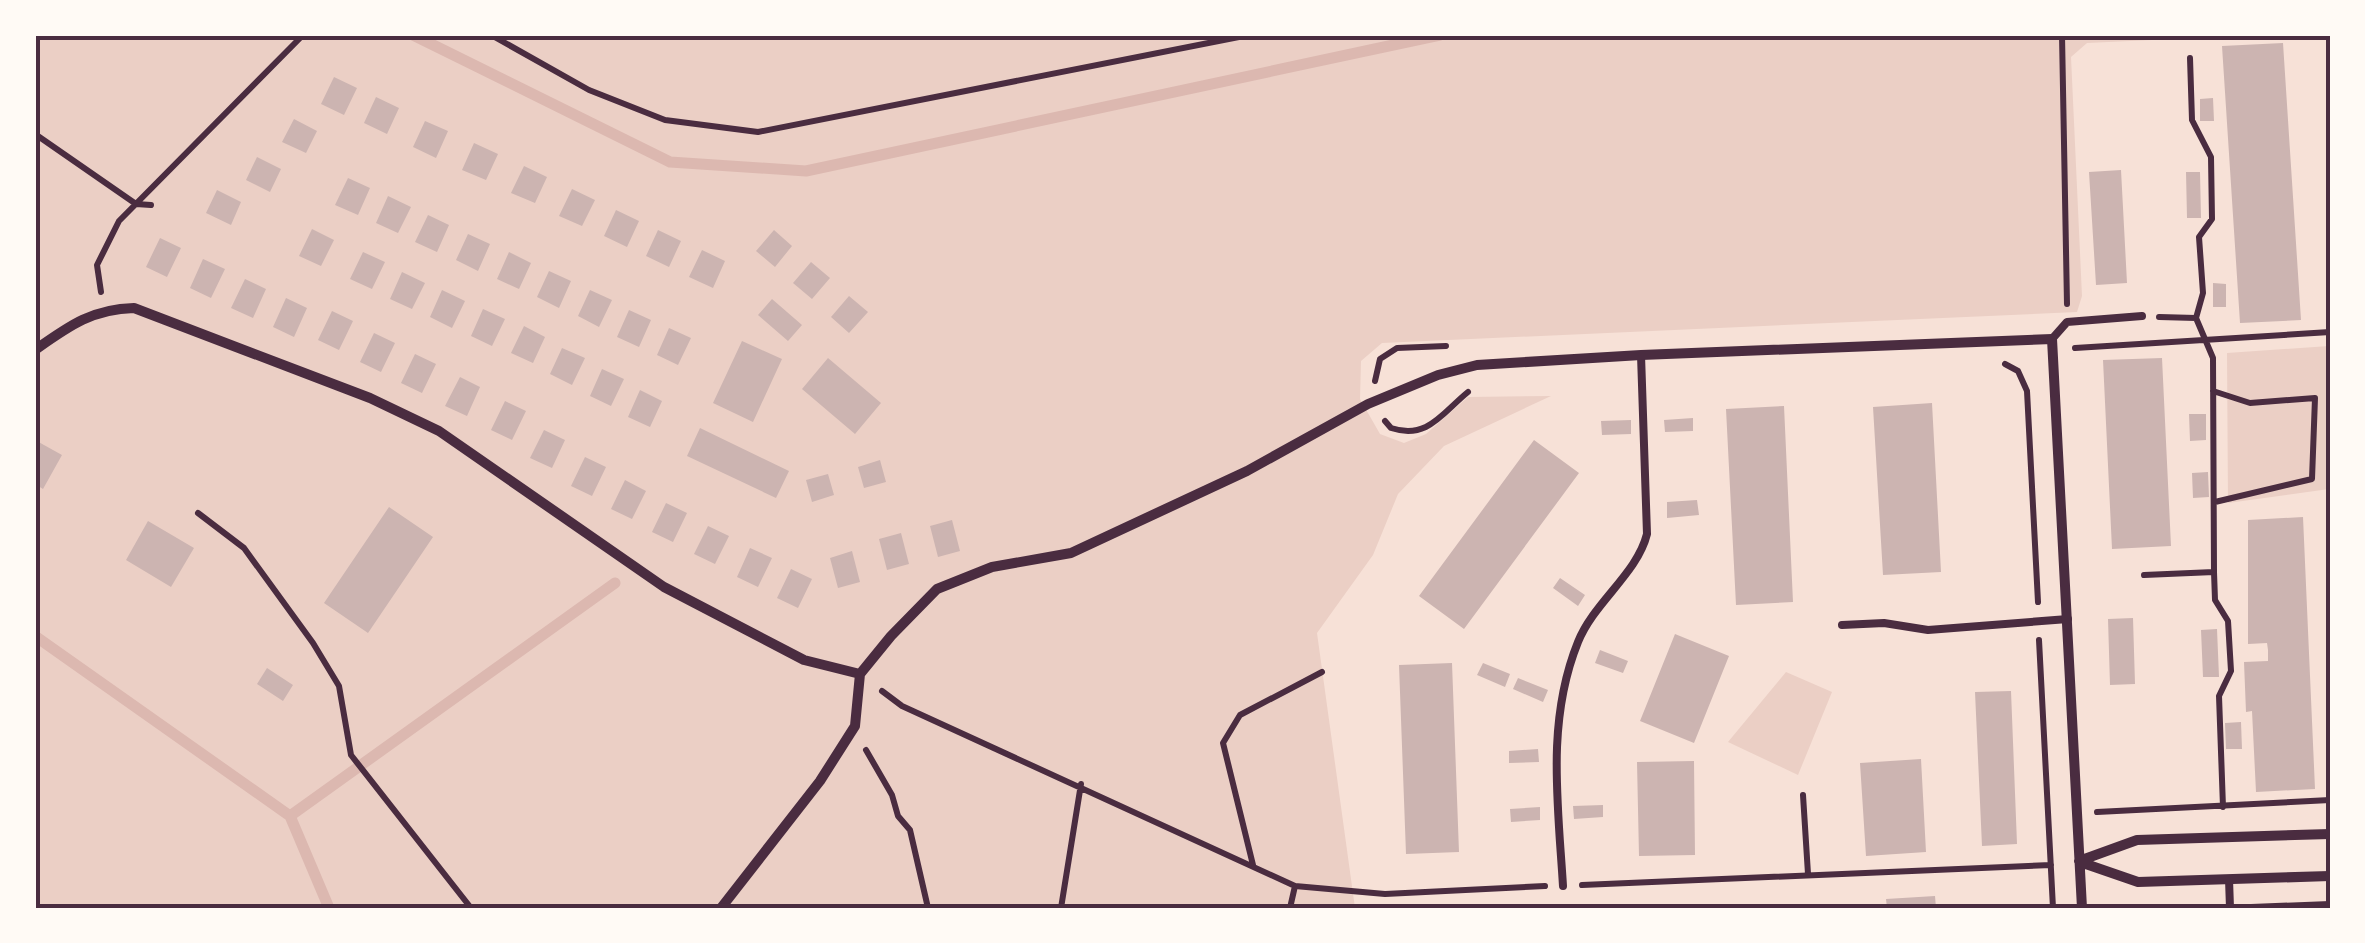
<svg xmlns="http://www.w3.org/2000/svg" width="2365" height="943" font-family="'Nunito Sans',sans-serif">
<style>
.green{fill:#ebcfc5}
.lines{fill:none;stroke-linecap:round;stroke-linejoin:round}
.stream{stroke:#dcb8b0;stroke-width:11}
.building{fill:#ccb4b1}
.path{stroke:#4a2c40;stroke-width:6}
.service{stroke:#4a2c40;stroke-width:8}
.minor{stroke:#4a2c40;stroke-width:10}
.neatline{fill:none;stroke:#4a2c40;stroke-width:4}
</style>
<rect width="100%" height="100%" fill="#f7e1d7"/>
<path class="green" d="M35,35H2260L2087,43L2071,57L2082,296L2077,312L1382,343L1361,361L1360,399L1380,434L1404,443L1426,434L1468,397L1551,396L1444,446L1398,494L1373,555L1317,633L1355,908H35Z
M2329,346V489L2228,503L2227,353Z
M1786,672L1832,692L1798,775L1728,742Z"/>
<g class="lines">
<path class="stream" d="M413,35L670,162L806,171L1440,35
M35,636L290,816L329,908
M290,816L615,583"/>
</g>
<path class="building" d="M2283,43L2301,320L2240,323L2222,46Z
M334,77L357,88L344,115L321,104Z
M376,97L399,108L387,134L364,123Z
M2213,98L2214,121H2200V99Z
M294,119L317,131L306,153L282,142Z
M425,121L448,131L436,158L413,147Z
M474,143L498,154L486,180L462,170Z
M257,157L281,169L270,192L246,180Z
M524,166L547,177L535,203L511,193Z
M2121,170L2127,283L2096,285L2089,172Z
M2186,172H2200L2201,218H2187Z
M348,178L370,188L358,215L335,205Z
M572,189L595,200L582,226L559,216Z
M217,190L241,202L231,225L206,213Z
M388,196L411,207L398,233L376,223Z
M616,210L639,221L627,247L604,236Z
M428,215L449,225L437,252L415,242Z
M312,229L334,240L321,266L299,256Z
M658,230L681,241L669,267L646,256Z
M774,230L792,246L775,267L756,251Z
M468,234L490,244L478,271L456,260Z
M160,238L181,248L167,277L146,267Z
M702,250L725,261L713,288L689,277Z
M363,252L385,262L372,289L350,279Z
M509,252L531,263L519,289L497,279Z
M203,259L225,269L211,298L190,288Z
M811,262L830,278L812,299L793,283Z
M549,271L571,281L559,308L537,297Z
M402,272L425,283L412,309L390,299Z
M245,279L266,289L253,318L231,308Z
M2213,283L2226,284V307H2213Z
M442,290L465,301L452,328L430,317Z
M590,290L612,300L599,327L578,316Z
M849,296L868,312L849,333L831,317Z
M286,298L307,308L294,337L273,327Z
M772,299L802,325L788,341L758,315Z
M483,309L505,319L492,346L471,336Z
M629,310L651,320L639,347L617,337Z
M332,311L353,321L339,350L318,340Z
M524,326L545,337L533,363L511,353Z
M669,328L691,338L678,365L657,355Z
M374,333L395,343L381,372L360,362Z
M742,341L782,359L753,422L713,403Z
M562,348L585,358L572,385L550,374Z
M415,354L436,364L422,393L401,383Z
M828,358L881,403L855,434L802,389Z
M2162,358L2171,546L2112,549L2103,360Z
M602,369L624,379L611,406L590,396Z
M460,377L480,387L467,416L445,406Z
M640,390L662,401L650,427L628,417Z
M505,401L526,411L512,440L491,430Z
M1932,403L1941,572L1883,575L1873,407Z
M1784,406L1793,602L1736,605L1726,409Z
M2189,414H2206V440L2190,441Z
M1693,418V431L1665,432L1664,420Z
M1631,420V434L1602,435L1601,421Z
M700,428L789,471L776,498L687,456Z
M544,430L565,440L552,468L530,458Z
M35,440L62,455L43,489L35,484Z
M1534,440L1579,473L1464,629L1419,596Z
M585,457L606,467L592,496L571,486Z
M880,460L886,482L864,488L858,467Z
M2208,472L2209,497L2193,498L2192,473Z
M828,474L834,495L812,502L806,480Z
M625,480L646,491L632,519L611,509Z
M1697,500L1699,515L1667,518V502Z
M666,503L687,513L673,542L652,532Z
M389,507L433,537L368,633L324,603Z
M2303,517L2315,789L2256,792L2252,711L2246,712L2244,662L2268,661V650L2267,643L2248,644V520Z
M952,520L960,551L938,557L930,526Z
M148,521L194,548L171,587L126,560Z
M708,526L729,536L715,564L694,554Z
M901,533L909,564L887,570L879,539Z
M750,548L772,558L758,587L737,577Z
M852,551L860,582L838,588L830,558Z
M791,569L812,579L798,608L777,598Z
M1560,578L1585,595L1578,606L1553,588Z
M2133,618L2135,684L2110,685L2108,619Z
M2217,629L2219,677H2203L2201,630Z
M1675,634L1729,656L1694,743L1640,721Z
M1600,650L1628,661L1623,673L1595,663Z
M1452,663L1459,852L1406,854L1399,665Z
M1483,663L1510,674L1505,687L1477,675Z
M267,668L293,685L283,701L257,684Z
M1518,678L1548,690L1543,702L1513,689Z
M2011,691L2017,844L1982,846L1975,692Z
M2241,722L2242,749H2226L2225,723Z
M1538,749L1539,762L1509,763V751Z
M1921,759L1926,852L1866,856L1860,763Z
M1694,761L1695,855L1639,856L1637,762Z
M1603,805V817L1574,819L1573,806Z
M1540,807V820L1511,822L1510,809Z
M1935,896L1936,908H1887L1886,899Z"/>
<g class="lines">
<path class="path" d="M491,35L589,90L665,120L758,132L1249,35
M2062,35L2067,304
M2190,58L2192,120L2211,157L2212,219L2199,237L2203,293L2196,318
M35,134L136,204L151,205
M101,292L97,265L119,221L303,35
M2075,348L2330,332
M2005,364L2018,371L2027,391L2038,602
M1375,381L1380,359L1397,348L1446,346
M2213,391L2250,403L2315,398L2312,479L2215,502
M1385,421L1391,428C1428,440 1442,413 1468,392
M198,513L244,548L313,643L339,686L351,755L471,908
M2214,572L2215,600L2228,621L2231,671L2219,696L2223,807
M2144,575L2214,572L2213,358L2196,318L2159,317
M2039,640L2053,908
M882,691L902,706L1295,886L1385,894L1545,886
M866,750L892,795L898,816L910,830L928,908
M1803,795L1808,874
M2097,812L2330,800
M1253,865L1223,743L1240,715L1322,672
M1582,885L2051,865
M2251,907L2330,904
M1061,908L1081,784
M1290,908L1295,886"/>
<path class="service" d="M2052,339L2067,322L2142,316
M1842,625L1884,623L1928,630L2068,619
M2229,879L2230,908
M1563,886C1558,804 1546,721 1578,642C1594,602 1637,574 1647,534L1641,355"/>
<path class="minor" d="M35,350C69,326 92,309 134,308L370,398L439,431L664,587L804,660L860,674L891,636L937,589L992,567L1071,553L1247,471L1368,404L1438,375L1477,365L1641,355L2052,339L2082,908
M2079,861L2137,840L2330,834
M2080,862L2138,882L2330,876
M721,908L820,781L855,726L860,674"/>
</g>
<rect width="2365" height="943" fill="none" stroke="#fffaf5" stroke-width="75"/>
<rect x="38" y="38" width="2290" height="868" class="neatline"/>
</svg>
